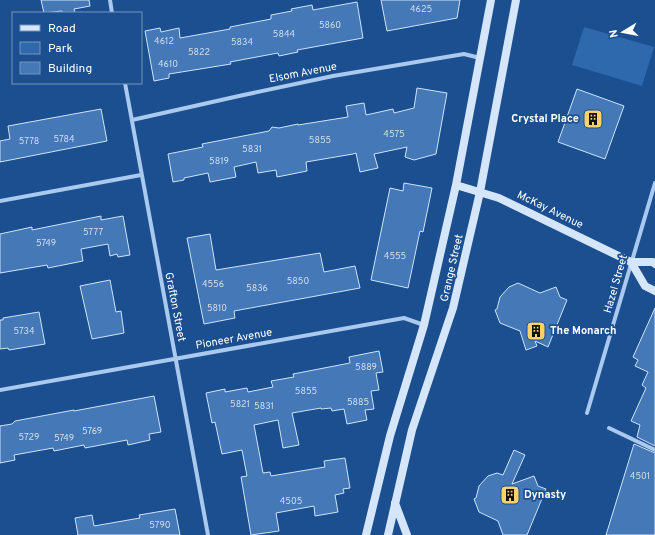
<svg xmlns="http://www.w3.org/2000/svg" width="655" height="535" font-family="Overpass,sans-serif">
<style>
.green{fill:#2e69ad}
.building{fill:#4478b7;stroke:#cfe3fa}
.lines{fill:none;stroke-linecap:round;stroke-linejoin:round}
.street{stroke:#a9c9ee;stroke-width:4}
.secondary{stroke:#d6e6fa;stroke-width:8}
.labels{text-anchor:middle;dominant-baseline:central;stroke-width:3.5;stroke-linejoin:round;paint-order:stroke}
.number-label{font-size:9px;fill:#d0dded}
.street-label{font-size:11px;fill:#fff;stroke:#1b4f8f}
.poi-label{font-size:11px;font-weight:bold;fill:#fff;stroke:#1b4f8f;text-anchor:start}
</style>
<rect width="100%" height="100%" fill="#1b4f8f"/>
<path class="green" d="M584,27L654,47L642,86L572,65Z"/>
<path class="building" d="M41,0H89L90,6L74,9L75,13H63L62,11L44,13Z
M381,0H460L457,18L387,31Z
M357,2L363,38L297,50L298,52L279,56L278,53L230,62L231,64L169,74V78L154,81L145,31L160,28L161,32L179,28L180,38L230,29V27L271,19V15L292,11L291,9L312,5L313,10Z
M417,88L447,93L436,154L414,160L405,157L407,147L374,154L378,168L360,172L356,153L353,154L306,162L307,171L277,177L276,170L258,173L256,162L234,167L236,177L210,182L208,173L184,178V180L173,182L168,154L203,147L202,144L269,131L272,127L279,128L298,124V125L348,117L346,106L364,103L366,115L393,109L394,113L414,108Z
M577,89L624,106L605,159L558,142Z
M101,109L107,141L0,162V141L10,139L8,126Z
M404,183L432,188L423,232L420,231L408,288L371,280L390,188L403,191Z
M101,216V220L123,216L130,255L118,257L117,254L110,256L108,244L81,249L83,261L48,268L47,265L0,273V234L32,227V230Z
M210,234L216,270L320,253L324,272L355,266L360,288L234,311L235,318L204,324L187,238Z
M110,280L116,312L121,311L124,333L92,339L80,286Z
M518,283L540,293L556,287L560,297L567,300L548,347L535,341L537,346L526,350L520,331L500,323L495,310L497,309L500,297L509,287Z
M655,308V446L637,437L640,425L631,421L646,388L642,385L648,372L635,366L638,360L633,357Z
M39,312L45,344L9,350L8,348L0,349V320H3V318Z
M379,351L383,372L376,373L379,390L371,391L374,409L365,410L367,420L347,424L344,409L332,411L331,408L321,409V408L292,413L299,445L283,448L278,420L254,425L263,473L270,472L271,476L325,467L324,461L345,458L350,488L343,489L344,493L335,495L338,512L315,516L314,506L276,513L279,531L251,535L241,477L247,476L242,450L222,454L215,422L212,423L206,393L225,389V392L247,388L248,392L273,387L271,381L294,377L293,374L350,363L349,357Z
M154,396L161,432L149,434L150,440L128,445L127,440L85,448L84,445L54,451L53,448L14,455L15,460L0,463V426L12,424L15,421L74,410V411Z
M634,444L655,453V535H606Z
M514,450L525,455L512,484L534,476L538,486L546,489L527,535H503L498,521L479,512L474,499L476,498L479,486L488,476L497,473L503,475Z
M175,509L180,535H78L75,518L92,515L94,526L140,518L139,515Z"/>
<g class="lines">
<path class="street" d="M110,0L112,13
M125,83L208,535
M132,120L239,96L333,76L464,54L480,58
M0,201L141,175
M0,390L404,318L424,325
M587,413L655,183
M609,428L655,450"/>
<path class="secondary" d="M456,185L499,198L631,262H653L655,264
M631,262L645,286L655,291
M395,503L407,535
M366,535L390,436L424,325L456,185L491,0
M388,535L412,430L453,308L480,192L516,0"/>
</g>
<defs>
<symbol id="building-square" viewBox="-11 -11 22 22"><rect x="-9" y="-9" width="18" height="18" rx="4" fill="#ffd166" stroke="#1b4f8f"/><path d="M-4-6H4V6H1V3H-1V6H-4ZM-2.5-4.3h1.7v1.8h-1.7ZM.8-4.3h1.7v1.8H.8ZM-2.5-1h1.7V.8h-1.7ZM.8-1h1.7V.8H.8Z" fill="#111"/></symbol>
</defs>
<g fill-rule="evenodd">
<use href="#building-square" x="582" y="108" width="22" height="22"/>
<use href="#building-square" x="525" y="320" width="22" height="22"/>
<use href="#building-square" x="499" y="484" width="22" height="22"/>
</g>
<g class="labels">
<g class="number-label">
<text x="421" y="9">4625</text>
<text x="330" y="25">5860</text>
<text x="284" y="34">5844</text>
<text x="164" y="41">4612</text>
<text x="242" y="42">5834</text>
<text x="199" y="52">5822</text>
<text x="168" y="64">4610</text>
<text x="394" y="134">4575</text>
<text x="64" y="139">5784</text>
<text x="320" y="140">5855</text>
<text x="29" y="141">5778</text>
<text x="252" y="149">5831</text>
<text x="219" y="161">5819</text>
<text x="93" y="232">5777</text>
<text x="46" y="243">5749</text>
<text x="395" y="256">4555</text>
<text x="298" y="281">5850</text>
<text x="213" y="284">4556</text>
<text x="257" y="288">5836</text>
<text x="217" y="308">5810</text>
<text x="24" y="331">5734</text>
<text x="366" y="367">5889</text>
<text x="306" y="391">5855</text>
<text x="358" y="402">5885</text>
<text x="240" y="404">5821</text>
<text x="264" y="406">5831</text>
<text x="92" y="431">5769</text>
<text x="29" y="437">5729</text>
<text x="64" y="438">5749</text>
<text x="640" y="476">4501</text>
<text x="291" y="501">4505</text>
<text x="160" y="525">5790</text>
</g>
<g class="street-label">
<text transform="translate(303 73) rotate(-11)">Elsom Avenue</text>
<text transform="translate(550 210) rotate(26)">McKay Avenue</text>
<text transform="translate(452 268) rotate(-77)">Grange Street</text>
<text transform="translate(616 284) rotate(-74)">Hazel Street</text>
<text transform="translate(175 307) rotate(79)">Grafton Street</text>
<text transform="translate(234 339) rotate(-10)">Pioneer Avenue</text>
</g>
<g class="poi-label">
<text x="579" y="119" text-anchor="end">Crystal Place</text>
<text x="550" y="331">The Monarch</text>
<text x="524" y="495">Dynasty</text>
</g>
</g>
<rect x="12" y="12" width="130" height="72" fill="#1b4f8f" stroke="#7695bc"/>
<rect x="20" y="25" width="20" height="6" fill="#d6e6fa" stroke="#7695bc"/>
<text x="48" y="32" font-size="12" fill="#ffffff">Road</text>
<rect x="20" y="42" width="20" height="12" fill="#2e69ad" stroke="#7695bc"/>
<text x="48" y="52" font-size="12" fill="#ffffff">Park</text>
<rect x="20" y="62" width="20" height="12" fill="#4478b7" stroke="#7695bc"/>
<text x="48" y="72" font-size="12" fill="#ffffff">Building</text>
<g transform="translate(623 32) rotate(260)" stroke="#1b4f8f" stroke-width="3" paint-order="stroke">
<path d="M0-3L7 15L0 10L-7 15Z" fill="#ffffff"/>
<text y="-6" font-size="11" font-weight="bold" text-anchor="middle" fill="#ffffff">N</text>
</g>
</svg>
